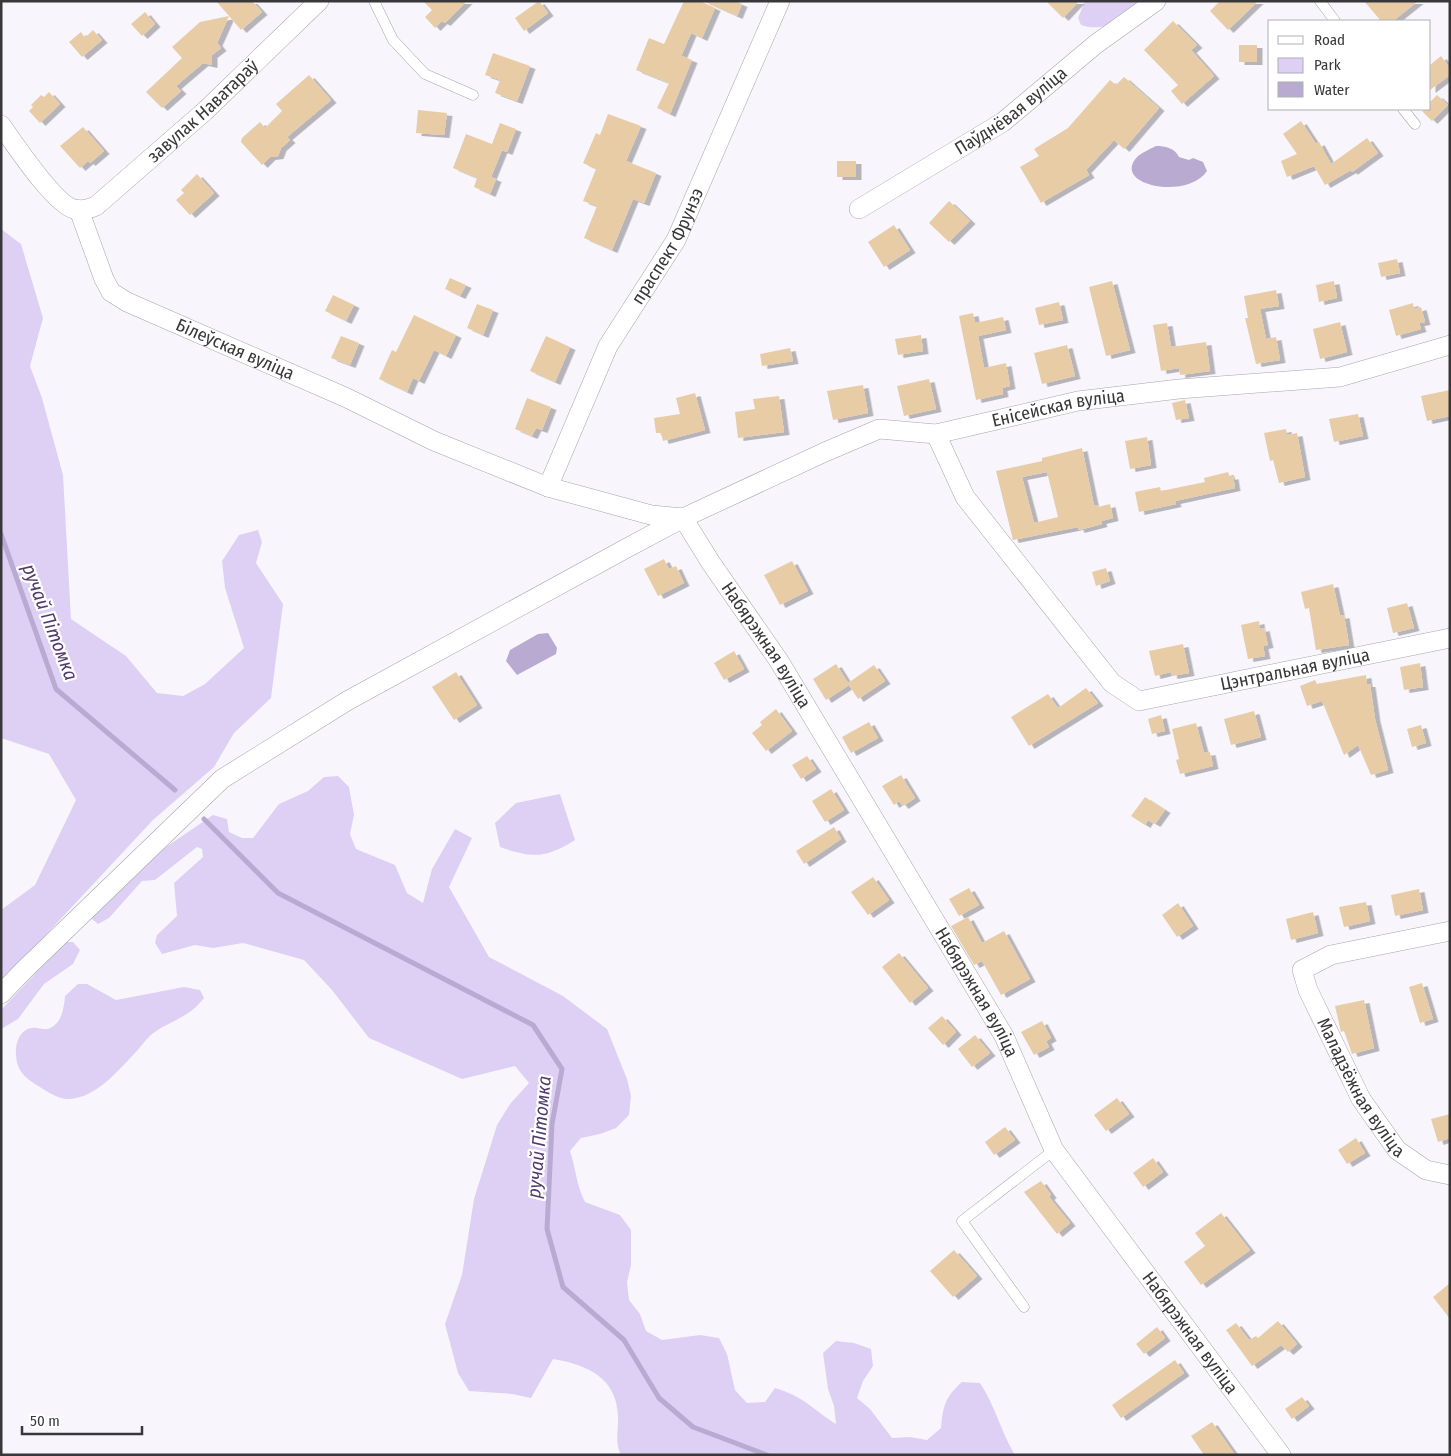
<svg xmlns="http://www.w3.org/2000/svg" width="1451" height="1456" font-family="'Fira Sans Condensed',sans-serif">
<style>
.green{fill:#ded0f5}
.water{fill:#b9aad2}
.lines{fill:none;stroke-linecap:round;stroke-linejoin:round}
.stream{stroke:#b9aad2;stroke-width:5}
.building{fill:#e8cca6;fill-rule:evenodd;filter:url(#shadow)}
.lane-casing{stroke:#a7a5ab;stroke-width:11}
.street-casing{stroke:#a7a5ab;stroke-width:20}
.lane{stroke:#fff;stroke-width:10}
.street{stroke:#fff;stroke-width:19}
.labels{text-anchor:middle;dominant-baseline:central;stroke-width:4.5;stroke-linejoin:round;paint-order:stroke}
.street-label{font-size:18px;fill:#38373a;stroke:#fff}
.water-label{font-size:19px;font-style:italic;fill:#50396d;stroke:#fff}
</style>
<defs>
<filter id="shadow"><feDropShadow dx="5.5" dy="3" stdDeviation="0" flood-color="#0004"/></filter>
</defs>
<rect width="100%" height="100%" fill="#f8f6fc"/>
<path class="green" d="M1085,1H1149C1130,15 1105,34 1081,25L1078,18Z
M1,229L21,244L43,318L30,366L42,398L63,475L71,619L126,656L157,693L183,696L205,684L244,648L225,588L222,561L239,535L258,530L262,542L256,563L283,604L271,698L234,733L214,767L153,820L1,983V910L35,885L76,800L49,754L1,738Z
M338,776L349,787L354,815L350,834L356,849L395,865L407,893L423,903L432,869L455,829L472,838L449,887L489,957L563,996L607,1029L627,1079L631,1096L629,1115L616,1128L600,1134L581,1138L570,1151C576,1169 576,1184 585,1202L620,1215L631,1230V1265L627,1282L629,1300L640,1314L646,1331L662,1340L700,1335L719,1338L727,1354L735,1390L747,1403L765,1402L775,1388C805,1397 812,1409 836,1424L834,1406L828,1389L823,1353L836,1341L854,1343L871,1349L873,1366L863,1381L857,1398L870,1409L892,1438L910,1437L927,1440L941,1428C943,1406 945,1397 962,1382L980,1383C995,1405 1001,1432 1015,1455H621C615,1443 618,1434 618,1421C619,1379 589,1365 553,1359L531,1398L512,1394L469,1391L458,1373L445,1324L462,1275L474,1199L497,1125L510,1104L529,1083L515,1066L462,1079L369,1038L332,990L304,960L243,943L213,948L195,945L162,954L155,943L157,935L177,916L174,883L203,857L202,849L197,847L155,880L142,881L109,918L98,924L92,919L95,910L160,851L213,815L227,819L229,832L242,838H253L279,804L308,791L324,777Z
M560,794L575,840C545,859 532,858 500,847L495,823L516,803Z
M65,942H73L80,950L73,964L44,984L18,1019L1,1029V1010Z
M78,984H87L116,1000L184,987L200,990L204,998C189,1018 171,1020 152,1034C145,1040 140,1048 134,1054C117,1072 96,1097 70,1099C58,1100 45,1090 35,1084C24,1077 16,1069 16,1054C15,1044 20,1029 32,1028C38,1027 45,1031 50,1028C62,1023 64,1007 65,996Z"/>
<path class="water" d="M1156,146C1165,146 1175,148 1179,157L1189,160L1193,158L1203,162L1207,171C1187,201 1109,185 1138,156C1143,152 1150,149 1156,146Z
M548,633L557,648L556,654L517,675L506,661L510,650L538,634Z"/>
<g class="lines">
<path class="stream" d="M1,534L56,689L175,790
M204,819L278,893L533,1025L562,1069L552,1124L547,1229L563,1287L624,1340L659,1398L693,1427L767,1455"/>
</g>
<path class="building" d="M216,1H252L262,12L241,30L229,16L217,43L221,48L212,55V65L203,63L176,86L181,91L162,108L146,92L182,58L172,47L200,22L229,16Z
M423,1H467L445,23L442,21L435,28L425,17L432,10Z
M539,1L548,13L524,31L515,18Z
M684,1H700L715,8L702,38L691,33L680,59L682,56L692,60L670,114L657,108L669,83L636,70L649,38L664,44Z
M703,1H735L742,4L737,16Z
M1046,1H1079L1063,18Z
M1220,1H1258L1228,30L1210,11Z
M1364,1H1418L1393,21H1381Z
M145,12L155,24L142,36L131,24Z
M1173,21L1197,45L1191,50L1214,76L1182,104L1171,91L1178,85L1144,50Z
M93,30L102,40L82,57L69,42L81,32L85,38Z
M1239,45H1257V62H1239Z
M493,53L530,66L517,101L495,93L500,80L485,75Z
M1441,56L1450,68V75L1430,90V65Z
M309,75L331,100L287,137L290,140L281,148L278,156L270,157L262,165L241,142L242,138L260,122L265,128L282,111L276,104Z
M1124,77L1159,108L1124,149L1114,140L1086,170L1089,175L1041,203L1020,167L1039,156L1034,149L1068,128L1110,80L1116,85Z
M49,92L60,104L40,123L29,111L33,107L31,105L41,95L44,97Z
M1437,95L1448,105L1432,121L1422,111L1430,109V102Z
M418,110L447,113L444,135L416,133Z
M608,114L641,126L626,161L656,173L644,203L633,199L612,250L584,238L597,206L583,201L596,169L583,163L596,133L600,135Z
M1301,121L1316,144L1319,142L1331,164L1367,138L1378,153L1352,172L1351,170L1325,185L1314,166L1287,177L1281,161L1297,154L1283,134Z
M500,123L516,129L507,152L502,150L491,177L496,179L490,194L474,187L477,178L453,168L466,134L492,144Z
M83,127L104,151L90,163L88,161L80,168L60,146Z
M837,161H856V177H837Z
M197,174L214,193L190,215L176,200L184,193L181,190Z
M949,201L970,221L949,242L929,223Z
M894,225L910,250L884,267L868,242Z
M1397,259L1400,273L1381,277L1378,263Z
M450,278L466,285L460,296L445,289Z
M1112,281L1130,350L1106,356L1089,287Z
M1334,281L1337,298L1319,302L1316,285Z
M1276,290L1279,306L1260,309L1266,339L1276,337L1280,360L1256,364L1245,318H1248L1244,296Z
M333,295L354,305L346,321L325,311Z
M1059,302L1063,320L1039,325L1035,308Z
M1413,303L1414,309L1421,307L1425,322L1419,323L1421,329L1396,336L1389,310Z
M477,304L493,310L483,335L467,328Z
M973,313L975,323L1003,317L1006,330L978,336L984,368L1006,363L1010,386L1002,388L1003,394L976,400L959,316Z
M414,315L456,335L446,356L434,350L419,381L413,378L407,392L379,379L392,350L396,352Z
M1340,322L1347,352L1320,359L1313,329Z
M1167,323L1171,347L1206,342L1210,371L1180,375L1179,368L1161,371L1153,325Z
M921,335L923,351L898,355L895,339Z
M341,336L359,343L350,365L331,358Z
M546,336L570,347L555,382L530,371Z
M1067,345L1075,376L1042,384L1034,353Z
M790,348L793,361L762,366L760,354Z
M929,379L936,409L904,416L897,386Z
M863,385L868,413L833,420L827,391Z
M1450,390V416L1427,421L1421,396Z
M695,393L705,430L663,441L661,433H656L654,418L680,414L676,398Z
M779,396L784,432L738,438L735,412L755,409L753,399Z
M527,398L551,407L542,430L536,428L532,436L515,429Z
M1185,400L1189,418L1176,420L1172,403Z
M1358,414L1363,436L1334,442L1329,419Z
M1286,429L1287,435L1297,433L1305,477L1279,483L1273,460L1270,461L1264,433Z
M1147,437L1151,465L1130,469L1125,441Z
M1082,448L1094,506L1097,505L1098,507L1110,504L1113,518L1101,521L1102,524L1079,530L1078,527L1013,540L996,471L1042,461V458ZM1047,472L1058,517L1034,523L1022,477Z
M1228,472L1230,477L1233,476L1235,488L1175,501L1176,504L1139,512L1135,492L1160,487L1161,491L1205,482L1204,478Z
M664,559L669,569L676,566L684,583L658,596L644,569Z
M792,561L808,591L780,605L764,575Z
M1106,568L1110,581L1096,586L1092,572Z
M1333,584L1340,616L1344,615L1349,645L1316,650L1309,608L1305,609L1301,592Z
M1407,603L1414,628L1393,633L1387,608Z
M1259,621L1260,629L1264,628L1268,645L1263,646L1265,656L1248,659L1241,625Z
M1183,644L1189,673L1172,676L1171,672L1155,676L1149,651Z
M734,651L744,669L724,680L714,663Z
M1420,663L1423,687L1404,690L1400,667Z
M836,664L848,683L874,665L885,681L858,699L849,685L826,700L813,679Z
M456,672L477,705L454,720L432,687Z
M1366,675L1367,684H1370L1375,719L1388,770L1371,775L1358,745L1344,755L1322,701L1307,706L1300,686L1315,680L1317,684Z
M1086,688L1098,703L1029,746L1011,717L1048,694L1058,708Z
M776,709L792,731L766,751L752,733L762,725L760,722Z
M1254,711L1261,737L1231,745L1224,719Z
M1161,715L1165,731L1152,734L1148,719Z
M869,722L878,738L851,753L842,737Z
M1196,723L1204,753L1210,752L1213,766L1180,774L1176,760L1179,759L1172,729Z
M1421,725L1426,743L1412,747L1407,729Z
M807,756L816,769L801,779L792,765Z
M901,775L915,798L903,806L899,801L894,805L882,786Z
M831,789L844,810L825,822L812,801Z
M1145,797L1165,810L1155,824L1148,820L1145,825L1131,816Z
M834,827L841,839L804,864L796,851Z
M873,877L889,900L868,915L851,892Z
M969,888L979,905L959,916L949,899Z
M1419,889L1423,910L1395,916L1391,895Z
M1366,902L1370,921L1344,927L1339,907Z
M1178,903L1193,926L1177,937L1162,915Z
M1313,912L1318,933L1291,940L1286,919Z
M968,917L982,943L1004,931L1030,979L1001,995L982,961L974,965L951,926Z
M899,953L928,988L910,1003L882,967Z
M1422,983L1433,1019L1420,1023L1409,987Z
M1364,1000L1374,1048L1352,1054L1344,1031L1341,1032L1335,1006Z
M942,1016L956,1032L943,1045L928,1028Z
M1042,1021L1051,1038L1046,1041L1049,1047L1034,1055L1021,1032Z
M975,1035L990,1053L972,1067L958,1049Z
M1117,1098L1129,1114L1106,1131L1094,1115Z
M1450,1114V1138L1438,1142L1431,1119Z
M1005,1127L1015,1140L994,1155L985,1142Z
M1356,1138L1365,1153L1347,1164L1338,1150Z
M1153,1158L1163,1172L1143,1187L1133,1173Z
M1041,1181L1051,1195L1049,1197L1070,1223L1057,1234L1024,1192Z
M1221,1213L1250,1250L1201,1285L1184,1262L1205,1246L1195,1233Z
M954,1250L977,1276L953,1297L930,1271Z
M1450,1283V1319L1433,1297Z
M1278,1321L1297,1344L1288,1352L1281,1345L1252,1366L1226,1330L1236,1323L1249,1340L1256,1336L1258,1338Z
M1157,1327L1165,1338L1144,1354L1136,1344Z
M1175,1360L1184,1373L1121,1418L1112,1405Z
M1302,1397L1309,1406L1292,1419L1285,1409Z
M1212,1422L1235,1455H1204L1191,1436Z"/>
<g class="lines">
<defs>
<path id="lane" d="M374,1L393,40L425,74L473,95
M1320,1L1335,21
M1403,109L1415,124
M1024,1307L962,1221L1054,1150"/>
<g id="street">
<path id="s1" d="M1,125C14,143 54,204 74,209C82,211 89,209 96,206L205,111L319,1"/>
<path id="s2" d="M859,209L1003,122L1096,44L1156,1"/>
<path id="s3" d="M79,210L104,279L111,292L127,302L347,398L434,441L548,487L651,515L683,518"/>
<path id="s4" d="M936,434L965,497L1112,683L1139,701L1450,638"/>
<path id="s5" d="M548,487L608,346L676,240L780,1"/>
<path id="s6" d="M683,518L711,563L779,661L1004,1036L1054,1150L1281,1455"/>
<path id="s7" d="M1450,931L1331,955L1302,970L1308,990L1361,1099L1397,1150L1426,1170L1450,1175"/>
<path id="s8" d="M1,994L23,971L222,779L347,701L625,549L683,518L825,452L879,429L936,434L1078,401L1179,389L1340,377L1450,345"/>
</g>
</defs>
<use href="#lane" class="lane-casing"/>
<use href="#street" class="street-casing"/>
<use href="#lane" class="lane"/>
<use href="#street" class="street"/>
</g>
<g class="labels">
<g class="street-label">
<text stroke="none"><textPath href="#s2" startOffset="181">Паўднёвая вуліца</textPath></text>
<text stroke="none"><textPath href="#s1" startOffset="278">завулак Наватараў</textPath></text>
<text stroke="none"><textPath href="#s5" startOffset="270">праспект Фрунзэ</textPath></text>
<text stroke="none"><textPath href="#s3" startOffset="225">Білеўская вуліца</textPath></text>
<text stroke="none"><textPath href="#s8" startOffset="1236">Енісейская вуліца</textPath></text>
<text stroke="none"><textPath href="#s6" startOffset="152">Набярэжная вуліца</textPath></text>
<text stroke="none"><textPath href="#s4" startOffset="498">Цэнтральная вуліца</textPath></text>
<text stroke="none"><textPath href="#s6" startOffset="558">Набярэжная вуліца</textPath></text>
<text stroke="none"><textPath href="#s7" startOffset="286">Маладзёжная вуліца</textPath></text>
<text stroke="none"><textPath href="#s6" startOffset="962">Набярэжная вуліца</textPath></text>
</g>
<g class="water-label">
<text transform="translate(50 622) rotate(69)">ручай Пітомка</text>
<text transform="translate(539 1137) rotate(-85)">ручай Пітомка</text>
</g>
</g>
<rect width="1451" height="1456" fill="none" stroke="#38373a" stroke-width="5"/>
<rect x="1268" y="20" width="162" height="90" fill="#ffffff" stroke="#afafb0"/>
<rect x="1278" y="36" width="25" height="8" fill="#ffffff" stroke="#afafb0"/>
<text x="1314" y="45" font-size="15" fill="#38373a">Road</text>
<rect x="1278" y="58" width="25" height="15" fill="#ded0f5" stroke="#afafb0"/>
<text x="1314" y="70" font-size="15" fill="#38373a">Park</text>
<rect x="1278" y="82" width="25" height="15" fill="#b9aad2" stroke="#afafb0"/>
<text x="1314" y="95" font-size="15" fill="#38373a">Water</text>
<path d="M22 1426v8h120v-8" fill="none" stroke="#38373a" stroke-width="2.5"/>
<text x="30" y="1426" font-size="15" fill="#38373a" stroke="#ffffff" stroke-width="4" paint-order="stroke">50 m</text>
</svg>
